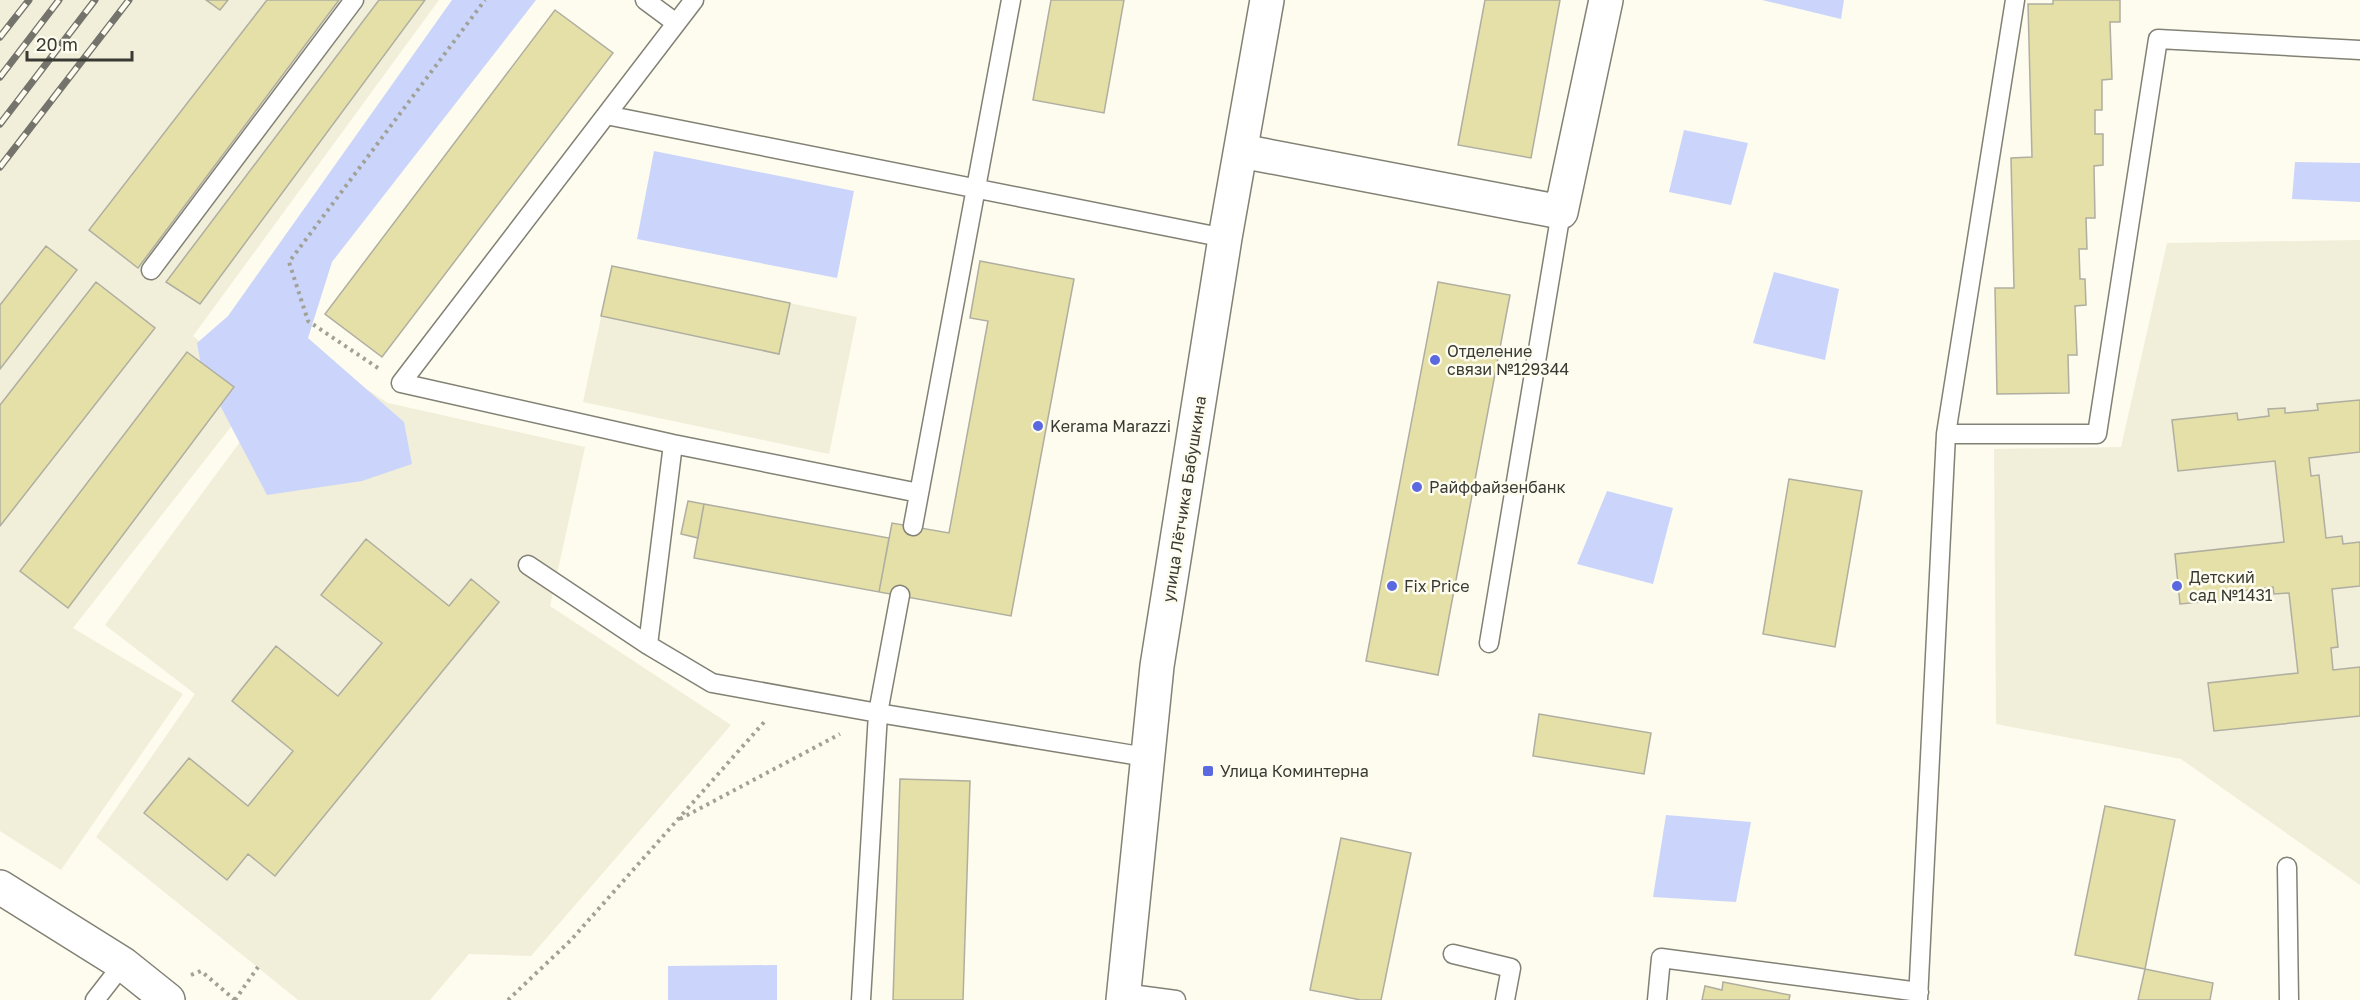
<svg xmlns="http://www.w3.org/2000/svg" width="2360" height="1000" font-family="'Golos Text',sans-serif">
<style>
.built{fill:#f1efda}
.green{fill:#cbd5fb}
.building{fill:#e5e0a7;stroke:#afaea1;stroke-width:1.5}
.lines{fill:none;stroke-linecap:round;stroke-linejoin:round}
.lane-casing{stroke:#828175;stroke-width:21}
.street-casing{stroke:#828175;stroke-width:36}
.secondary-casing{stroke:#828175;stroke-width:36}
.path{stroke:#a1a197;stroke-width:4;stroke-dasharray:3 4.5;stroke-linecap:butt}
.lane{stroke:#fff;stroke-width:18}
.street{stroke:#fff;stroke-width:33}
.secondary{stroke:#fff;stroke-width:33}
.rail-casing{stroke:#74736c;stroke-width:7}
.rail{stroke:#fdfcee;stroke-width:4.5;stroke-dasharray:14;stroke-linecap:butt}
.poi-dot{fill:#5a69e0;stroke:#fdfcee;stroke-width:2}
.labels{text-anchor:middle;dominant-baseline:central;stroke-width:5;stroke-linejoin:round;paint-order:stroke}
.poi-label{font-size:16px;fill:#3a3a35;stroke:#fdfcee;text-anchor:start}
.street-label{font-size:16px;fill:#3a3a35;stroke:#fdfcee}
</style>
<rect width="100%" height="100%" fill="#fdfcee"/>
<path class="built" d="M0,0H439L193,336L260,390L73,628L183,694L61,870L0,831Z
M2360,240V885L2181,759L1996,724L1994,449L2121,447L2167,243Z
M612,266L857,317L829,454L583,402Z
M307,351L388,403L585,447L550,606L731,725L531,956L469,954L430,1000H298L96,837L195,694L105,625Z"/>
<path class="green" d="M452,0H536L332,262L308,338L404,422L412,464L362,481L267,495L202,371L197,343L228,316Z
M1762,0H1844L1841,19Z
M1684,130L1748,143L1731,205L1669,192Z
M654,151L854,191L837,278L637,239Z
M2295,162L2360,163V202L2292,199Z
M1774,272L1839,289L1825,360L1753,343Z
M1607,491L1673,508L1653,584L1577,564Z
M1666,815L1751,822L1736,902L1653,897Z
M777,965V1000H668V966Z"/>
<path class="building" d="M206,0H228L220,10Z
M267,0H339L138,268L89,230Z
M379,0H425L200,304L166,282Z
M1051,0H1124L1104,113L1033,100Z
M1485,0H1560L1531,158L1458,145Z
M2053,0H2120V22H2110L2112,79L2102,80V110H2095V134H2103V165L2094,166L2095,218H2086L2087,249H2079L2080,279H2085L2086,305L2075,306L2077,355H2068L2069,393L1997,394L1995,288H2014L2011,158L2032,157L2028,4H2053Z
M555,10L613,53L382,357L325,314Z
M46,246L77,270L0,369V305Z
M980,261L1074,279L1011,616L879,592L892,523L949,533L988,321L970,318Z
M612,266L790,303L779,354L601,316Z
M96,282L155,328L0,526V405Z
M1438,282L1510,295L1438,675L1366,661Z
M187,352L234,387L68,608L20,571Z
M2360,400V452L2309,458L2311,476L2319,475L2326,538L2342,536L2343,544L2360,542V586L2332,589L2338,647L2331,648L2333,670L2360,667V716L2214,731L2208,683L2298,673L2289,593L2274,594L2273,587L2242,591L2243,598L2180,604L2175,554L2284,542L2275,461L2178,471L2172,420L2237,413L2238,420L2269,416L2268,409L2285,408V413L2318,410L2317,404Z
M1789,479L1862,491L1835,647L1763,634Z
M688,501L704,504L698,538L681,534Z
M704,504L889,538L879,592L694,558Z
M366,539L449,606L471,579L499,602L275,876L248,854L227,880L144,813L189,758L248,806L293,751L232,701L276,646L338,696L382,643L321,595Z
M1539,714L1651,733L1644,774L1533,756Z
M900,779L970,781L963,1000H893Z
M2105,806L2175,820L2145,969L2075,955Z
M1341,838L1411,853L1381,1000H1361L1310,990Z
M2145,969L2213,983L2210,1000H2138Z
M1723,982L1790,995L1789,1000H1702L1705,986L1722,990Z"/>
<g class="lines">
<defs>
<path id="lane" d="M645,0L676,23
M694,0L401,383L673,444L919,493
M606,115L1225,238
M151,270L354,0
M1946,434H2097L2158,39L2360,50
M913,526L1011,0
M528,565L648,645L712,683L878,713L1146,757
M1489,643L1561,212
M648,645L673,444
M2287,867L2289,1000
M1453,954L1511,968L1505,1000
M1123,993L1176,1000
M95,1000L123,964
M861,1000L878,713L900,595
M1657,1000L1661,958L1919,992
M1918,1000L1946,434L2015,0"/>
<path id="street" d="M1241,151L1561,212L1606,0
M0,887L123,964L168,1000"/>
<path id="secondary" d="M1123,1000L1157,666L1225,238L1267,0"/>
</defs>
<use href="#lane" class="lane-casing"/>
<use href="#street" class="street-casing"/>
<use href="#secondary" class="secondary-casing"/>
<path class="path" d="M378,368L308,321L289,262L485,0
M680,819L840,734
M191,975L201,971L235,1000
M235,1000L258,967
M508,1000L571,940L766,720"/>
<use href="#lane" class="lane"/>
<use href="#street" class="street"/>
<use href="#secondary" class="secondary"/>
<defs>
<path id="rail" d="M0,37L29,0
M0,77L59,0
M0,124L95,0
M0,167L129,0"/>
</defs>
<use href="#rail" class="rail-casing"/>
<use href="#rail" class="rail"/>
</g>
<g class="poi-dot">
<circle cx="1435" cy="360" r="6"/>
<circle cx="1038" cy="426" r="6"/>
<circle cx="1417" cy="487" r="6"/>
<circle cx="1392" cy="586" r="6"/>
<circle cx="2177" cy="586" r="6"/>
<rect x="1202" y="765" width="12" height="12" rx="3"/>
</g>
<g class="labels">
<g class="poi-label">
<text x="1447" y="351">Отделение<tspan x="1447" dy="18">связи №129344</tspan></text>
<text x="1050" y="426">Kerama Marazzi</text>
<text x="1429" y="487">Райффайзенбанк</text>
<text x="2189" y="577">Детский<tspan x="2189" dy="18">сад №1431</tspan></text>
<text x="1404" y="586">Fix Price</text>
<text x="1220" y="771">Улица Коминтерна</text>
</g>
<g class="street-label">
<text transform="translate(1184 499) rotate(-81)">улица Лётчика Бабушкина</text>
</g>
</g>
<path d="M27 51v9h105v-9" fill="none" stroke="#3a3a35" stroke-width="3"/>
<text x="36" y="51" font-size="18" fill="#3a3a35" stroke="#fdfcee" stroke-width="4.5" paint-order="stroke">20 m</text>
</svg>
